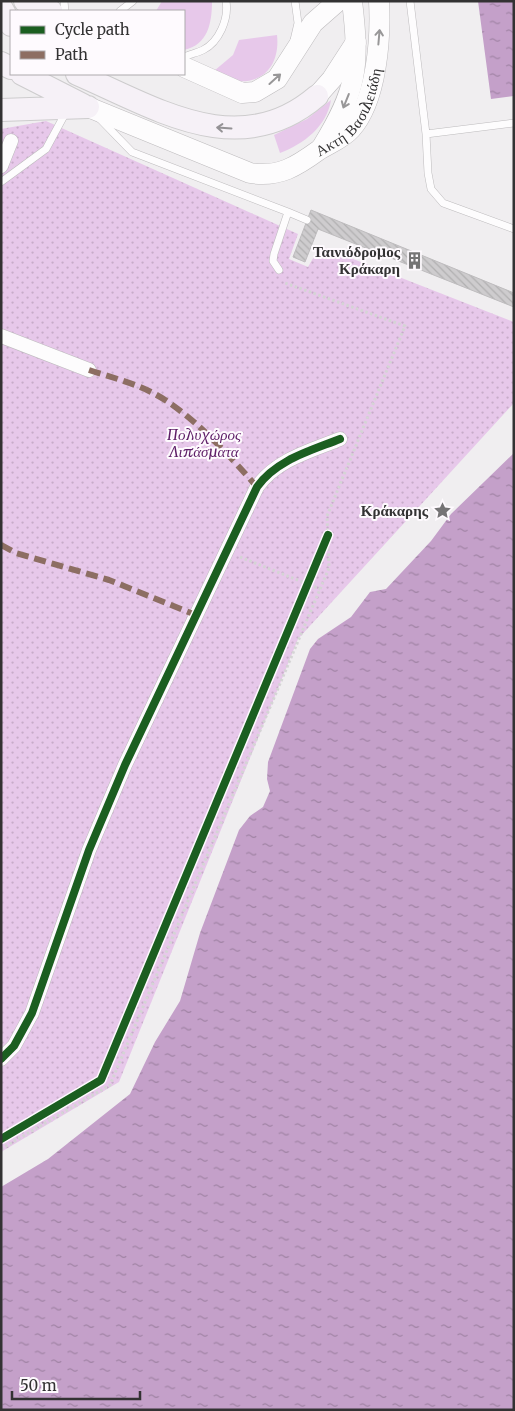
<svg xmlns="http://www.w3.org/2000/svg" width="515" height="1411" font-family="Merriweather,serif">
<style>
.green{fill:#e7c8ea}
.park{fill:url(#park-dots)}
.water{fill:url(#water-ripples)}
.building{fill:url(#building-back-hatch);stroke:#bebcbe}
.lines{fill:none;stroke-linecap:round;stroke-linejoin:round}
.lane-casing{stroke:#bdbbbd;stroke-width:8}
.street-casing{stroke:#bdbbbd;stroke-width:15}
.secondary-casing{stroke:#bdbbbd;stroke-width:21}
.primary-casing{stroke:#cdcccd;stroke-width:24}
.path{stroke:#d5d4d5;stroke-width:3;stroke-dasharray:2.5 2.5;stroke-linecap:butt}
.lane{stroke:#fdfcfd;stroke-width:7}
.street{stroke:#fdfcfd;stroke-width:14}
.secondary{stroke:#fdfcfd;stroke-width:20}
.primary{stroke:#f6f1f7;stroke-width:22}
.quiet{stroke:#8d6e63;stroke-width:6;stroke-dasharray:12 6;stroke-linecap:butt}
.cycleway-casing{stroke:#fefafe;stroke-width:11}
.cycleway{stroke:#1b5e20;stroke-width:8}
.oneway{stroke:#989798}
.oneway2{stroke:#949295}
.labels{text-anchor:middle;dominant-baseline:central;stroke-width:4;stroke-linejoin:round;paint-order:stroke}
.street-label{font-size:15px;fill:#333233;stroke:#fefafe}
.poi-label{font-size:15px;font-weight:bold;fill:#333233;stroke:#fefafe;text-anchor:end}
.park-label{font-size:15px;font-style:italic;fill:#5e1e67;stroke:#fefafe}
</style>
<defs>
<pattern id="park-dots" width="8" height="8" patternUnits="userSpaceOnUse" patternTransform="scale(1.25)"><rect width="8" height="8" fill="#e7c8ea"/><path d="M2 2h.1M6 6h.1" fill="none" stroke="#c7acc9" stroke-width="1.8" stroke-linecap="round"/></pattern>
<pattern id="water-ripples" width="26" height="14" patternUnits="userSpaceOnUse" patternTransform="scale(1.25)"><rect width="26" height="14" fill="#c4a0c9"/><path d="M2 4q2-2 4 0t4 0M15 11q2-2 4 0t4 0" fill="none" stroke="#a083a4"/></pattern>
<pattern id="building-back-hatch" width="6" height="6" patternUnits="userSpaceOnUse" patternTransform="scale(1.25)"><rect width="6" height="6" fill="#ceccce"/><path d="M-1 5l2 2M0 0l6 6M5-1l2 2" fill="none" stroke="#b1b0b1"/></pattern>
</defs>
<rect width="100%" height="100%" fill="#f0eef0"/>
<path class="green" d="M162,1H212C212,23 208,45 184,50V11H156Z
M277,35C280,62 266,84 236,81C229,80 221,74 214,71L233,55L239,40Z
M331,100C327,126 304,144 280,153L274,135L307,119Z"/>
<path class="park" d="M46,121L298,234L289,259L308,267L320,246L514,322V403L298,639L119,1082L1,1152V129Z"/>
<path class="water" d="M478,1H514V96L491,99Z
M514,453V1410H1V1187L48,1159L130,1094L155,1042L180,1001L200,933L239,830L250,816L263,807L270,791L267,779L268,762L310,649L318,639L351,617L370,592L386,589L431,541L451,514Z"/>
<path class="building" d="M311,210L514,293V307L318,229L305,262L293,257Z"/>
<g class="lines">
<defs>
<path id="lane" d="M64,1L65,11
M410,1L426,134L428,173L431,189L443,203L514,229
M120,11L133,1
M294,40L298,23L295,1
M184,57C190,54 197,53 203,50C219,42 229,19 226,1
M99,118L132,152L288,212L274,254L273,261L279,270
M426,134L514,123
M1,182L46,149L66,112
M288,212L307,220"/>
<path id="street" d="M1,166L11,141
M1,336L89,370
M1,1059L14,1046L32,1013L89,850L125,765L257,487C276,460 310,451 340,439"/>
<g id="secondary">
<path d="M184,67L242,93L255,92L277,79L313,23L338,1"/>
<path d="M317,96L332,79L356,42"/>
<path id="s1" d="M88,107L250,173C279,178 297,166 319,150C330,143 342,139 351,129C377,100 381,38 379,1"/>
<path d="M322,147C357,90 360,67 352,1"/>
</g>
<path id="primary" d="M25,1L51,11
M1,7L11,25
M1,63L11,68
M22,74L83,105
M77,74C156,108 239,163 317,96
M1,110L88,107"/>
</defs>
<use href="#lane" class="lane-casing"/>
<use href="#street" class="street-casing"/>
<use href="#secondary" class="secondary-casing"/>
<use href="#primary" class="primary-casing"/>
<path class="path" d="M240,557L320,589
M1,1149L110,1085L329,568L327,516L405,326L285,283"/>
<use href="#lane" class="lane"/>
<use href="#street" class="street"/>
<use href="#secondary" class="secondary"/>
<use href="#primary" class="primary"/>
<path class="quiet" d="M89,370C110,377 131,382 151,392C188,410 230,456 257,487
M1,545L16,553L109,580L196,615"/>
<defs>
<path id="cycleway" d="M1,1059L14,1046L32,1013L89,850L125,765L257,487C276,460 310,451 340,439
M1,1139L101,1080L328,535"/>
</defs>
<use href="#cycleway" class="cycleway-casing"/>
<use href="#cycleway" class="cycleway"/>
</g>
<defs><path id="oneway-shaft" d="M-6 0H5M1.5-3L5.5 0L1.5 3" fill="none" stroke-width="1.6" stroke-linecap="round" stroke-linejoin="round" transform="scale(1.25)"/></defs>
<g class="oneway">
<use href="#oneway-shaft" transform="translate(379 37) rotate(-85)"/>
<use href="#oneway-shaft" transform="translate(275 79) rotate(-42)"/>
<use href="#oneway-shaft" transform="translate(346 101) rotate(112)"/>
</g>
<use class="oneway2" href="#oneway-shaft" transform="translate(224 128) rotate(-176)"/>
<defs>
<symbol id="building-bare" viewBox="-9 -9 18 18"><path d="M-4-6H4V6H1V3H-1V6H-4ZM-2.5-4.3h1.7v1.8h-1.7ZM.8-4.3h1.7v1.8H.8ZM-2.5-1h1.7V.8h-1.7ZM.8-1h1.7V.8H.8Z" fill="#757475" stroke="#fefafe" stroke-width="2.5" paint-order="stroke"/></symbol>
<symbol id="sight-bare" viewBox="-9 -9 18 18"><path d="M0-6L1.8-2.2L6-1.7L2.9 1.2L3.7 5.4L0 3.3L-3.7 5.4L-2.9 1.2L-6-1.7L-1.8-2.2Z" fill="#757475" stroke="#fefafe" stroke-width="2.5" paint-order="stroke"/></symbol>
</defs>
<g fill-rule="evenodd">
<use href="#building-bare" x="402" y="248" width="25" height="25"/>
<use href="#sight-bare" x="430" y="498" width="25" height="25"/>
</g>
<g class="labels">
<g class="street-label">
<text stroke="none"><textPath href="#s1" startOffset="301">Ακτή Βασιλειάδη</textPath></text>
</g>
<g class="poi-label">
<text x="400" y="251">Ταινιόδρομος<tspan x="400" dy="17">Κράκαρη</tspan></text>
<text x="428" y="510">Κράκαρης</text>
</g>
<g class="park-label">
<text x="204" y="434">Πολυχώρος<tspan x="204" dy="17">Λιπάσματα</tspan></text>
</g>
</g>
<rect width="515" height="1411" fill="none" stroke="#333233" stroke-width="5"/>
<rect x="10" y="10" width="175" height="65" fill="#fefafe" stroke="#adaaad"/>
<rect x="20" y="26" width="25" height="8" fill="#1b5e20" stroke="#adaaad"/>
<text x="55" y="35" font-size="15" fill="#333233">Cycle path</text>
<rect x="20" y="51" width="25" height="8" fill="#8d6e63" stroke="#adaaad"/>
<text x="55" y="60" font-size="15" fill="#333233">Path</text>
<path d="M12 1391v8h128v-8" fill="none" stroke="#333233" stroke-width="2.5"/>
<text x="20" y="1391" font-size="15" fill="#333233" stroke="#fefafe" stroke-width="4" paint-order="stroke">50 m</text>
</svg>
